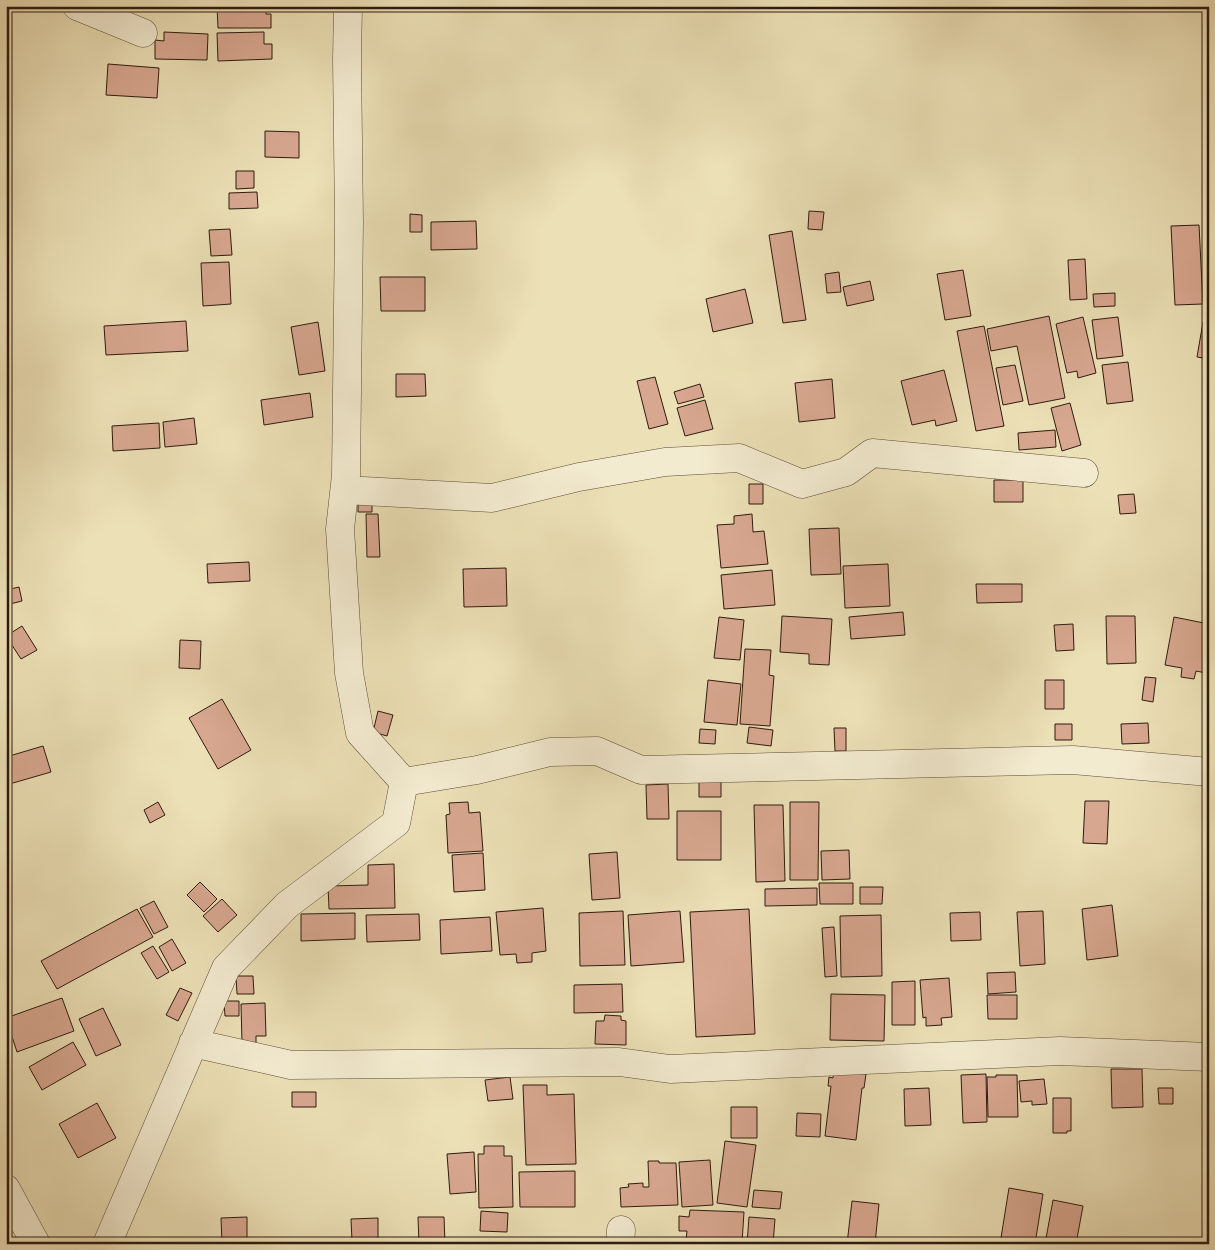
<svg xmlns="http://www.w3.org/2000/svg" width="1215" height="1250" font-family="Alegreya,serif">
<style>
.building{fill:#d8a790;stroke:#2f1b0f}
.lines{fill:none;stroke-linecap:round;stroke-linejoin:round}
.minor-casing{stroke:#5e4c39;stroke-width:29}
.minor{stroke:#f3ebd0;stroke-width:28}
</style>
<rect width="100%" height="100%" fill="#ece0b6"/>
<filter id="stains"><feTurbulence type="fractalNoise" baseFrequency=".004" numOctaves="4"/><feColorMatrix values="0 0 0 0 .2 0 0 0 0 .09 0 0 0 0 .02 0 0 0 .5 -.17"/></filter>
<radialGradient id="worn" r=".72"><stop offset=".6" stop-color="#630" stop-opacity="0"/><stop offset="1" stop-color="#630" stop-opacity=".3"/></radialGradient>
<path class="building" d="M217,6H266V14H271V28H218Z
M164,32L208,34L207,60L155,59V40L164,41Z
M264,32V44H272V59L218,61L217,33Z
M108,64L159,68L157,98L106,95Z
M265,131L299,132V158L265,157Z
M236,171H254V188L236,189Z
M257,192L258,208L229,209V193Z
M809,211L824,212L822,230L808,229Z
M410,214L422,215V232H410Z
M476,221L477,249L431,250V222Z
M1199,225L1203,304L1175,305L1171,226Z
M230,229L232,255L211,256L209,230Z
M792,231L806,320L783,323L769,235Z
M1085,259L1087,299L1070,300L1068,260Z
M229,262L231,304L203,306L201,263Z
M963,270L971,316L945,320L937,274Z
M839,272L841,292L827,293L825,274Z
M380,277H425V311H381Z
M870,281L874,300L847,306L843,287Z
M745,289L753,323L713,332L706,299Z
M1115,293V306L1094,307L1093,294Z
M1049,316L1065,398L1029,405L1017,346L991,351L987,329Z
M1083,317L1096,373L1078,378L1077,371L1067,373L1056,324Z
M1118,317L1123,356L1097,359L1092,320Z
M186,321L188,351L106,355L104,326Z
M318,322L325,371L299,375L291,327Z
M1203,322L1209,323V359L1197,357Z
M984,326L1004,426L976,431L957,331Z
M1128,362L1133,401L1107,404L1102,365Z
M1015,365L1023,401L1003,405L996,368Z
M944,370L957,421L936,426L935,420L912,425L901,381Z
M396,374H425L426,396L396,397Z
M655,377L668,424L649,429L637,381Z
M832,379L835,418L799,422L795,383Z
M700,384L704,397L678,404L674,392Z
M310,393L313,417L264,425L261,400Z
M705,400L713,429L685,436L677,408Z
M1070,403L1081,445L1062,451L1051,408Z
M194,418L197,444L165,447L163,422Z
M159,423L160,448L113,451L112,426Z
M1055,430L1056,447L1019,450L1018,433Z
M994,480H1023V502H994Z
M749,484H763V504H749Z
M1134,494L1136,513L1120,514L1118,495Z
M358,496H372V512H358Z
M366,514H378L380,557H367Z
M752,514L753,532L764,531L768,564L721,568L717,525L734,524V516Z
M839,528L841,574L811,575L809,529Z
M249,562L250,581L208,583L207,564Z
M888,564L890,606L845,608L843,566Z
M506,568L507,606L464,607L463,569Z
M772,570L775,605L724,609L721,575Z
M976,584H1022V602L977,603Z
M19,587L22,601L6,605V590Z
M903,612L905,635L851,639L849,617Z
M782,616L832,619L829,665L809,664V654L780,652Z
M1106,616H1135L1136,663L1107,664Z
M719,617L744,620L740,660L714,658Z
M1174,617L1209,624V661L1206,673L1196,671L1194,679L1181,677L1182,668L1165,665Z
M1073,624L1074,650L1056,651L1054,625Z
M22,626L37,650L21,659L6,636Z
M180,640L201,641L200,669L179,668Z
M745,649L771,650L769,675L774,676L770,726L740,724Z
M1145,677L1156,678L1153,702L1142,700Z
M708,680L741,684L737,725L704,722Z
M1045,680H1064V709H1045Z
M222,699L251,750L218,769L189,718Z
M378,711L393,715L387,736L373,732Z
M1148,723L1149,743L1122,744L1121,724Z
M1055,724H1072V740H1055Z
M749,727L773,730L771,746L747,743Z
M834,728H846V751H835Z
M700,729L716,730L715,744L699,743Z
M43,746L51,772L6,785V757Z
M699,777H721V797H699Z
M668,784L669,819H647L646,785Z
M1085,801H1109L1107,844L1083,843Z
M158,802L165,815L150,823L144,810Z
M468,802L469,813L480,812L483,851L448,853L446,815L450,814L449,803Z
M790,802H819L818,880H790Z
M754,805H783L785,881L756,882Z
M677,811H721V860H677Z
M849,850L850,879L822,880L821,851Z
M617,852L620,898L592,900L589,854Z
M483,853L485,890L454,892L452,855Z
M394,864L395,908L329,909L328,886L368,885V865Z
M200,882L217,899L204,912L187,895Z
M819,883H853V904H820Z
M860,887H883L882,904H860Z
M817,888V905L765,906V889Z
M222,899L237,915L218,932L203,916Z
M154,901L168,927L154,934L140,908Z
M1112,905L1118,956L1087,960L1082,909Z
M543,908L546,951L532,953V962L517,963L516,954L500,955L496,912Z
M137,909L153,937L57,989L41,961Z
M749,909L755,1034L696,1037L690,912Z
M623,911L625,965L580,966L579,913Z
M680,911L684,962L631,966L628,915Z
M1043,911L1045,964L1020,966L1017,912Z
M980,912L981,940L951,941L950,913Z
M355,913V939L301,941V914Z
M419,914L420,940L367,942L366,915Z
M881,915L882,976L841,977L840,916Z
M490,917L492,951L441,954L440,920Z
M834,927L837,976L825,977L822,928Z
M172,939L186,963L172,971L159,947Z
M153,946L169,972L157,979L141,953Z
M1015,972L1016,992L988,994L987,973Z
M236,976H253L254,994H237Z
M949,978L952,1017L941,1018L942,1025L926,1026V1017L923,1018L920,980Z
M915,981V1025H892V982Z
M622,984L623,1012L574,1013V985Z
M180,988L192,993L178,1021L166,1015Z
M831,994L885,995L884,1041L830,1040Z
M987,995H1017V1019H988Z
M62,998L74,1031L17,1052L6,1018Z
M224,1001H239V1016H225Z
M265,1003L266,1036H256V1043H242L241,1004Z
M103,1008L121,1045L96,1056L79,1019Z
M605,1015L621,1016V1020L626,1021V1045L595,1044L596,1021H604Z
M73,1042L86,1065L42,1090L29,1067Z
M1111,1069H1142L1143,1107L1112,1108Z
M834,1070L866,1074L864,1088H862L856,1140L825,1136L831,1086H828L829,1077L833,1078Z
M986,1074L987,1122L963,1123L961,1075Z
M996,1075H1017L1018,1117H988L987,1077H996Z
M510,1077L513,1099L488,1101L485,1080Z
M1044,1079L1047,1104L1032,1105V1101L1021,1102L1019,1081Z
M523,1085H547V1095L574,1094L576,1164L526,1165Z
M929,1088L931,1125L905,1126L904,1089Z
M1158,1088H1173V1104H1159Z
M292,1092H316V1107H292Z
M1053,1098H1071V1131H1067V1133H1053Z
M97,1103L116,1138L78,1158L59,1124Z
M731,1107H757V1138H731Z
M797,1113L821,1114L820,1137L796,1136Z
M725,1141L756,1145L747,1207L717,1203Z
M484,1146H504V1156H512L513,1207L479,1208L478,1154H484Z
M474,1152L476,1192L450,1194L447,1154Z
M710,1160L713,1205L682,1207L679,1162Z
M648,1161H659V1163H676L678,1205L621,1207L620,1188L629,1187L628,1184L643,1183V1187H649Z
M575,1171V1207H520L519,1172Z
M1009,1188L1043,1194L1035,1244H1000Z
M754,1190L782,1192L780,1209L752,1207Z
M1053,1200L1083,1206L1076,1244H1045Z
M852,1201L879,1204L875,1244H847Z
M690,1210L744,1212L742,1243L686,1241L687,1231H679V1216L689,1217Z
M481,1211L508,1213L507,1232L480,1231Z
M247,1217V1244H222L221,1218Z
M418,1217H444L445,1244H419Z
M749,1217L775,1219L773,1244H747Z
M378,1218V1241H352L351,1219Z"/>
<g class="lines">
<defs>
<path id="minor" d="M77,6L143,33
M348,6L347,59L349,222L346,475L340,529L349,673L360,733L404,782L477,770L550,752L597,751L641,770L1073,760L1209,772
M345,490L492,498L579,477L665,462L739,458L802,484L846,472L872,453L1084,473
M193,1043L291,1065L619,1062L670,1069L1060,1051L1209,1057
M6,1189L36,1244
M107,1244L226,968L287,905L396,823L404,782
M620,1244L621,1230"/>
</defs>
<use href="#minor" class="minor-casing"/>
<use href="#minor" class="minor"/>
</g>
<rect width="1215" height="1250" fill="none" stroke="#ece0b6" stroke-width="25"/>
<rect x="8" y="8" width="1200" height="1235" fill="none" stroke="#2f1b0f" stroke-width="2.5"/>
<rect x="12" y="12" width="1190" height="1225" fill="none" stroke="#2f1b0f"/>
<rect width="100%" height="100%" filter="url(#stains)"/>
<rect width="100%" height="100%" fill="url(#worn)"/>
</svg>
